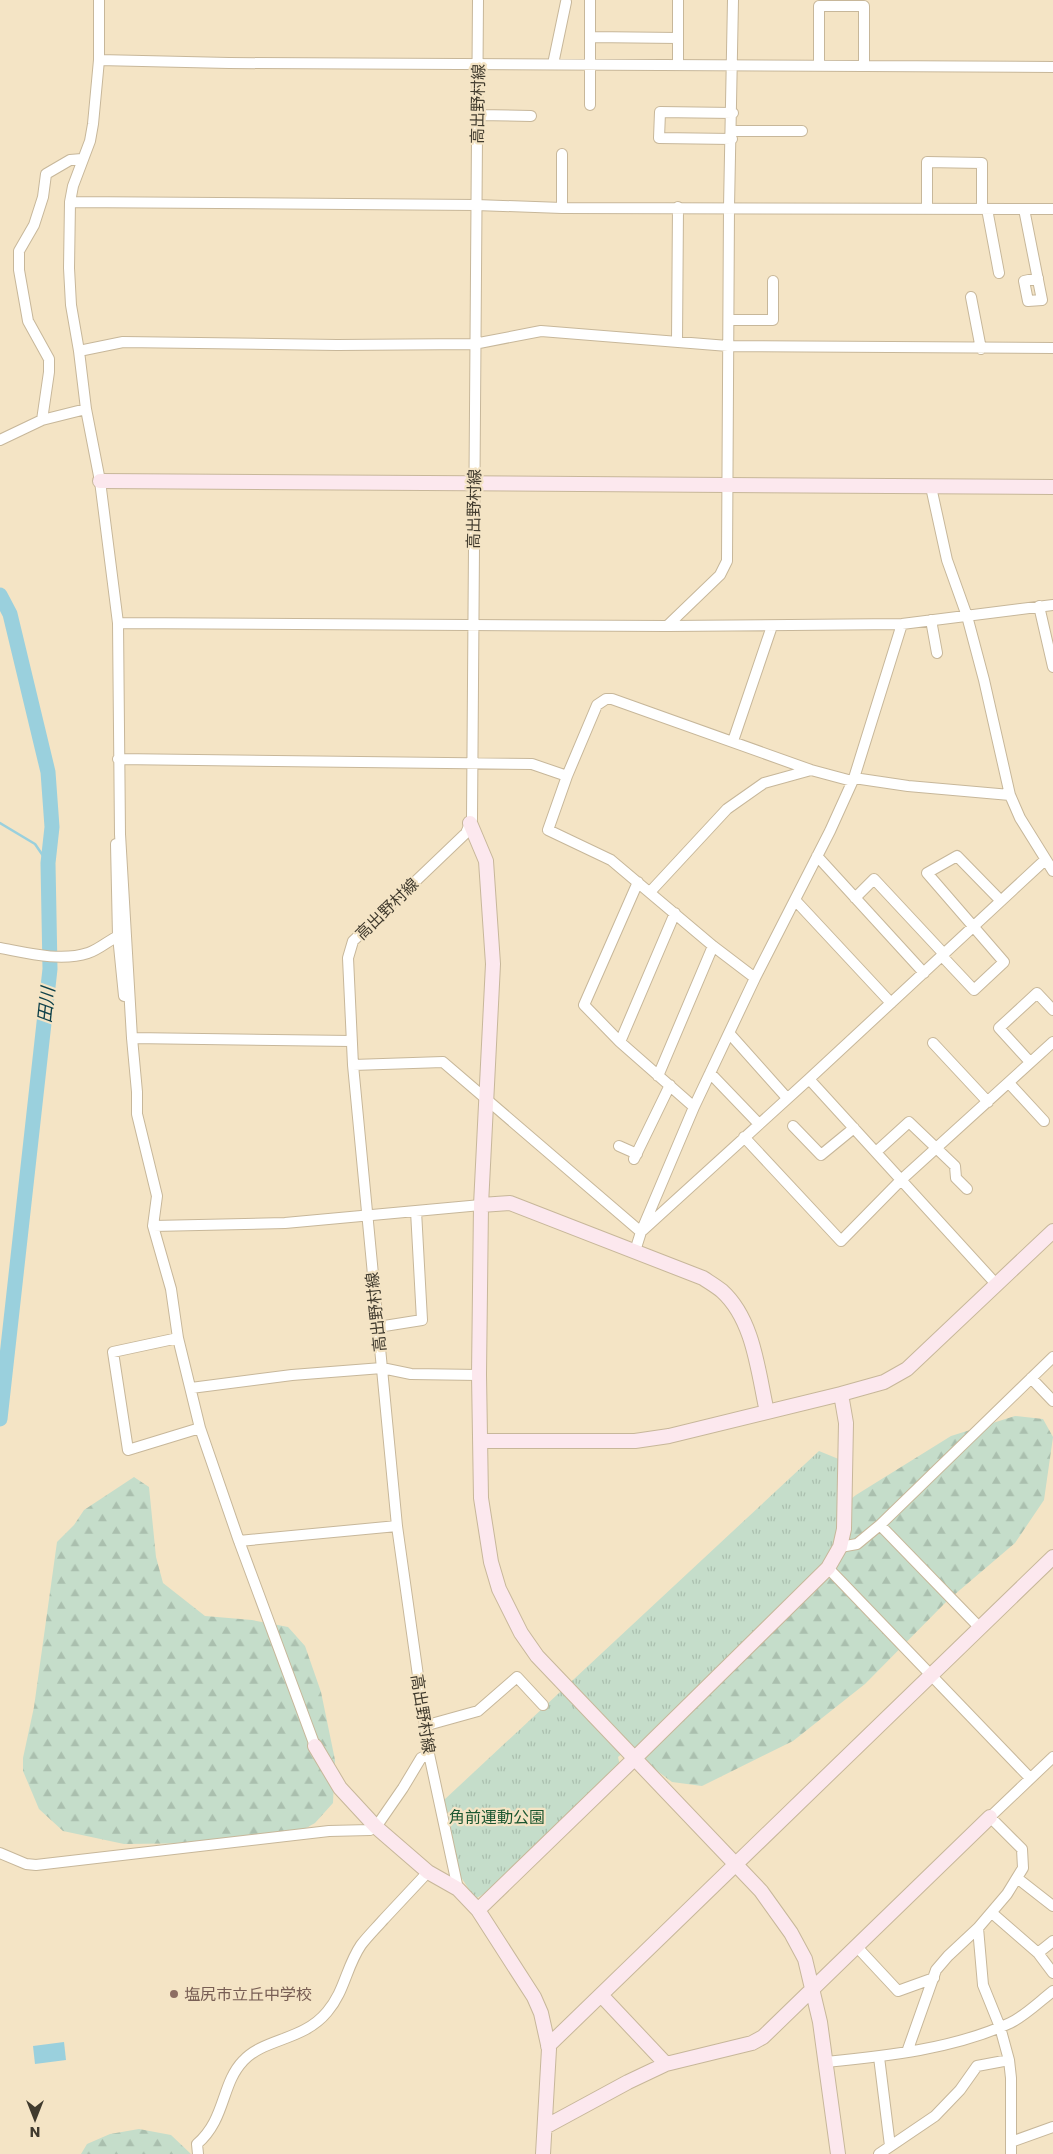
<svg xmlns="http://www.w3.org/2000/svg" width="1053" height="2154" font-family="Poppins,'Noto Sans JP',sans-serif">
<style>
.forest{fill:url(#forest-firs)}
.park{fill:url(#park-tufts)}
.water{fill:#9ad0dd}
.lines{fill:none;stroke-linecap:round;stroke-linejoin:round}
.stream{stroke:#9ad0dd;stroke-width:2.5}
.river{stroke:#9ad0dd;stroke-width:15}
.street-casing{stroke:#c7b79a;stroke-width:12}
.secondary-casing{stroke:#c7b79a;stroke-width:16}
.street{stroke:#fff;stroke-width:10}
.secondary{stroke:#fce8ee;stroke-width:14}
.education-dot{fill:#8d6e63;stroke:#f4e4c5;stroke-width:2}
.labels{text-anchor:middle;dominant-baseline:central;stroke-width:4.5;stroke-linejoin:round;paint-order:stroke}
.street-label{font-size:16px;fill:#413b2e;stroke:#f4e4c5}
.park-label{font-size:16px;fill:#1c5731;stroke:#f4e4c5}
.education-label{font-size:16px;fill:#785e54;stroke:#f4e4c5;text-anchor:start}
.water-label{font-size:18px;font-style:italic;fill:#0f414a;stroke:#f4e4c5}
</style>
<defs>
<pattern id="forest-firs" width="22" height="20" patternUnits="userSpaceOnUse" patternTransform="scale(1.25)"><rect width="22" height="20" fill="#c5ddca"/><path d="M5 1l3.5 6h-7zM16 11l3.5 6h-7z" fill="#aabfae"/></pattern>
<pattern id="park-tufts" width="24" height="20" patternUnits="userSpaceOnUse" patternTransform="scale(1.25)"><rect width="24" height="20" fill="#c5ddca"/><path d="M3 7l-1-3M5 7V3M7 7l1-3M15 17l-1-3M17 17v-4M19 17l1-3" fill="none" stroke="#aabfae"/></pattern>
</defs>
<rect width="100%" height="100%" fill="#f4e4c5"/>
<path class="forest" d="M1015,1416L1043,1419L1053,1437L1044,1500L1015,1543L947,1601L865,1684L793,1741L702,1786L672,1782L644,1761L632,1744L780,1554L856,1495L951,1436Z
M134,1477L149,1487L156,1557L163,1583L205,1616L252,1620L288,1627L305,1646L321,1692L335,1760L333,1803L315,1823L299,1832L212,1843L124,1844L63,1831L39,1809L23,1771V1758L34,1707L57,1542L74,1525L84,1510Z
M139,2129L171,2135L191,2154H81L87,2144L110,2134Z"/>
<path class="park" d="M819,1451L841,1460L839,1529L827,1561L641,1746L632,1745L618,1757L620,1766L492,1889L475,1899L459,1874L444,1800Z"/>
<path class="water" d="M64,2042L66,2060L35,2064L33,2046Z"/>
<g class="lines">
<path class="stream" d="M0,823L35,844L48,863"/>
<path class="river" d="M0,595L10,614L48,772L52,827L48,863L50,969L0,1419"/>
<defs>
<path id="street" d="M99,0V60L93,124L90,141L73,186L70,202L69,268L71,305L79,351L86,409L100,481L118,623L120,834L132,1038L137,1092V1114L157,1196L153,1226L171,1289L178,1338L200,1428L239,1541L315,1746
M590,0V105
M678,0V65
M590,37L678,38
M99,60L229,63L1053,67
M553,64L566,2
M819,65V6H864V65
M477,115L531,116
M732,131H802
M732,139L659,138L660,112L733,113
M70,202L476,205L562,208L1053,209
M562,208V154
M927,208V162L982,163V208
M987,209L999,273
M1024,209L1042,300L1028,301L1024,281L1038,278
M971,297L981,349
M729,320H773V281
M677,342L678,207
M79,351L123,342L337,345L474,344L541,331L728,346L1053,348
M42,420L49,372V359L28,321L19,270V251L34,225L43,197L46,174L70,160L82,159
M0,440L42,420L86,409
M931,487L947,560L967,616L984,680L1010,795L1020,818L1053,871
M1039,606L1053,667
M931,620L937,653
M118,623L667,626L902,624L1053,605
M667,626L720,575L727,561L729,207L733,0
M733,741L772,626
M118,759L532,764L567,776
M854,778L908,786L1010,795
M116,844L118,936L124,996
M817,856L924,973
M638,882L584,1005L620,1042L694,1107
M650,892L727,809L764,783L811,770
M855,898L874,879L944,954
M795,900L891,1003
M0,948C27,953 61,962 88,953C98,950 108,941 118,936
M942,956L974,990L1004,962L927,873L957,856L1001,901
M755,978L713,946L611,860L548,830L567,776L597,705L606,699H612L811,770L852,781
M729,1033L787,1098
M132,1038L351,1041
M620,1042L675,913
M933,1043L988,1102
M1030,1062L999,1028L1037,993L1053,1010
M353,1065L443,1062L641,1232
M710,1073L759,1124
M658,1076L713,946
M809,1079L996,1284
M1009,1083L1044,1121
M793,1126L821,1155L854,1128
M744,1137L841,1241L901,1180L1053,1042
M619,1146L637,1154
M876,1152L909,1122L955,1166L956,1178L967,1189
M634,1159L670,1085
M153,1226L285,1223L481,1205
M643,1230L809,1079L1045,860
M635,1251L641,1232L694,1107L755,978L830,831L854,778L902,624
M378,1327L422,1320L416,1211
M178,1338L113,1352L128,1450L200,1428
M1031,1378L1053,1401
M191,1388L292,1375L382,1368L411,1374L479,1375
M880,1525L980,1628
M239,1541L397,1526
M840,1547L857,1544L880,1525L1053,1357
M828,1568L1030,1778
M424,1726L478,1711L517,1677L543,1705
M0,1853L26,1864L36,1865L329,1831L370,1830L376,1827L403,1788L421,1758L429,1754
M1017,1878L1053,1906
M458,1889L429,1754L397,1526L353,1065L348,958L353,941L466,833L472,819L478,0
M992,1913L1038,1953L1053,1973
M978,1928L983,1985L1000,2027L1009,2060L1011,2078V2154
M857,1947L898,1991L934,1978
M1038,1953L1053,1941
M907,2052L936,1970L948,1956L978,1928L1007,1894L1023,1868L1022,1849L990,1817L1053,1757
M879,2057L890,2146
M826,2062C887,2056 953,2049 1010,2023C1025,2016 1040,2001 1053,1991
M1011,2142L1053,2127
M198,2154L197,2144C226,2119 221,2084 243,2061C264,2038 303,2041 327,2012C345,1991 346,1967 361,1945C368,1936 377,1927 384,1919C399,1903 414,1887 428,1872
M879,2154L935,2116L960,2090L977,2066L1009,2060"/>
<path id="secondary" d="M100,481L1053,487
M470,823L486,861L493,964L481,1205L479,1375L481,1498L491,1562L499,1589L521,1633L537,1656L761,1891L791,1933L805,1959L820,2022L838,2154
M481,1205L510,1203L703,1278C709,1282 716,1286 722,1291C754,1320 758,1372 767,1412
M482,1441H635L669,1436L841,1394
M315,1746L340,1788L376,1827L428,1872L458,1889L478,1910L534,1997L541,2013L549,2049L543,2154
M478,1910L634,1759L828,1568L840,1547L844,1529L846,1423L841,1394L884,1382L907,1369L1053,1231
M601,1995L666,2064
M548,2046L1053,1557
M545,2127L628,2082L666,2064L752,2043L763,2037L990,1817"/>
</defs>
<use href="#street" class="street-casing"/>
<use href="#secondary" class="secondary-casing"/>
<use href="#street" class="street"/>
<use href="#secondary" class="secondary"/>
</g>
<circle class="education-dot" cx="174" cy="1994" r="5"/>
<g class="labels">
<g class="street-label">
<text transform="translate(478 104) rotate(-89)">高出野村線</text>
<text transform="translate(474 509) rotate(-89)">高出野村線</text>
<text transform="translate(387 909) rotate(-44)">高出野村線</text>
<text transform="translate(376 1312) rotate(-96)">高出野村線</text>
<text transform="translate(423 1714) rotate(81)">高出野村線</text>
</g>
<g class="park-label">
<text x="497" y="1817">角前運動公園</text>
</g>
<g class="education-label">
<text x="184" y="1994">塩尻市立丘中学校</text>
</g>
<g class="water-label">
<text transform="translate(46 1005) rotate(-84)">田川</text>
</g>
</g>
<g transform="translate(35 2119) rotate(180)" stroke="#f4e4c5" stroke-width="4" paint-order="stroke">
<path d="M0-4L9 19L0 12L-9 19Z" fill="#413b2e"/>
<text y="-8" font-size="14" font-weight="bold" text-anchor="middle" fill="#413b2e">N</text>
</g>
</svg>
